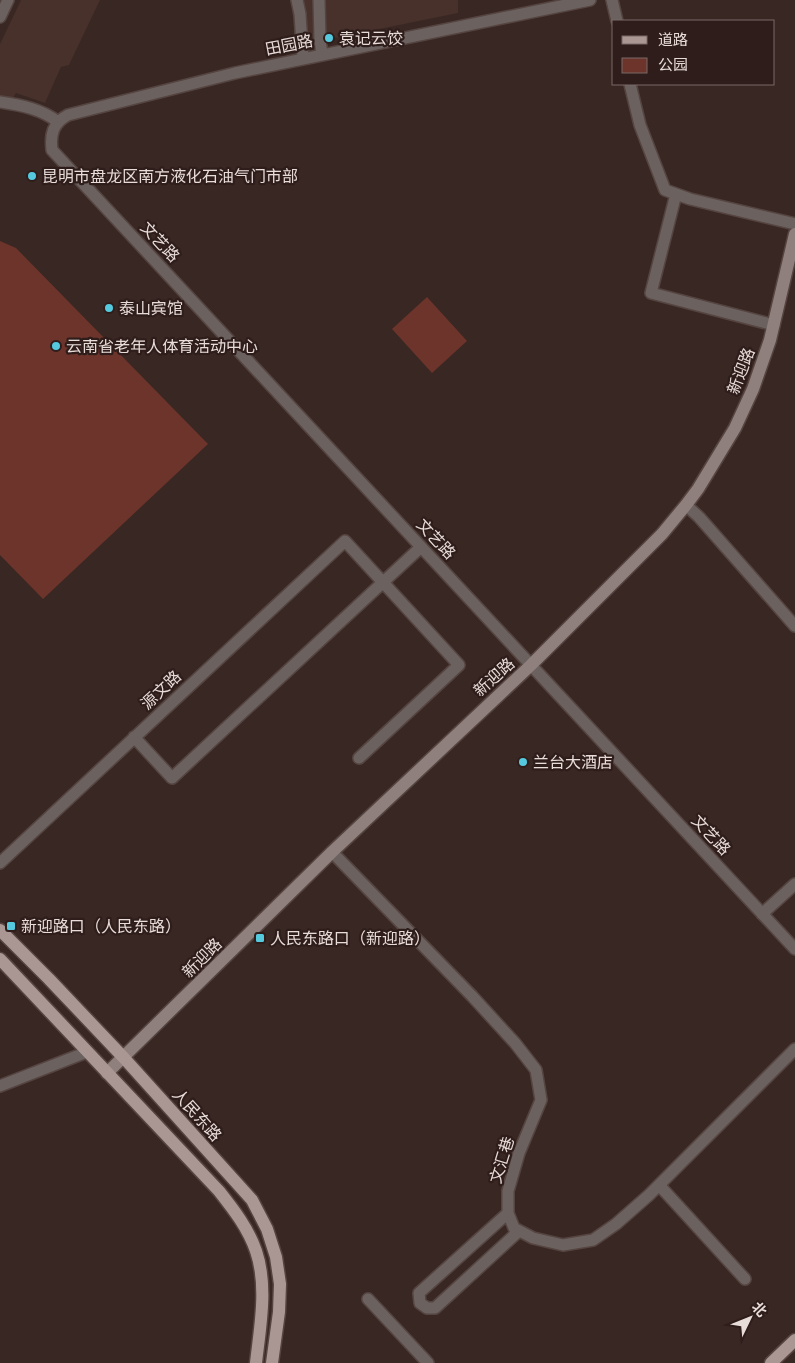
<svg xmlns="http://www.w3.org/2000/svg" width="795" height="1363" font-family="'Fira Sans','Noto Sans SC',sans-serif">
<style>
.built{fill:#48302b}
.green{fill:#6c342a}
.lines{fill:none;stroke-linecap:round;stroke-linejoin:round}
.street-casing{stroke:#554440;stroke-width:14}
.secondary-casing{stroke:#554440;stroke-width:15}
.primary-casing{stroke:#554440;stroke-width:15}
.street{stroke:#6b6260;stroke-width:11}
.secondary{stroke:#8f807d;stroke-width:12}
.primary{stroke:#aa9793;stroke-width:12}
.poi-dot{fill:#55cadf;stroke:#2e1d1a;stroke-width:2}
.labels{text-anchor:middle;dominant-baseline:central;stroke-width:4.5;stroke-linejoin:round;paint-order:stroke}
.poi-label{font-size:16px;fill:#e8dcd9;stroke:#2e1d1a;text-anchor:start}
.street-label{font-size:16px;fill:#e8dcd9;stroke:#2e1d1a}
</style>
<rect width="100%" height="100%" fill="#392723"/>
<path class="built" d="M21,0H100L69,65L61,67L45,103L16,93L12,100L0,96V44Z
M291,0H458V13L296,46Z"/>
<path class="green" d="M0,241L16,248L208,444L43,599L0,555Z
M427,297L467,341L432,373L392,329Z"/>
<g class="lines">
<defs>
<path id="street" d="M297,0L300,14L303,59
M319,0L320,39L322,55
M590,0L235,73L68,115C53,123 50,134 52,150L795,949
M612,0L617,21
M0,17L8,0
M630,84L640,125L665,190L690,199L795,224
M0,102C20,105 42,109 58,122
M676,194L651,293L774,325
M686,505L699,517L795,626
M134,737L172,778L421,547
M332,852L472,996L515,1043L536,1070L541,1100L519,1153L508,1191V1213L514,1228L533,1238L563,1245L593,1240L616,1224L649,1195L795,1049
M0,863L345,541L459,665L359,758
M762,914L795,884
M0,1086L87,1052
M659,1185L745,1279
M508,1213L419,1293L420,1303L427,1308H435L519,1231
M368,1299L428,1363"/>
<path id="secondary" d="M107,1073L332,852L531,665L662,534L686,505L698,489L735,428L753,389L770,340L795,234"/>
<path id="primary" d="M0,930L49,979L124,1058L252,1200L267,1229L276,1257L280,1284L279,1312L272,1363
M0,959L219,1191C234,1210 248,1228 256,1251C268,1286 260,1327 256,1363
M771,1363L795,1340"/>
</defs>
<use href="#street" class="street-casing"/>
<use href="#secondary" class="secondary-casing"/>
<use href="#primary" class="primary-casing"/>
<use href="#street" class="street"/>
<use href="#secondary" class="secondary"/>
<use href="#primary" class="primary"/>
</g>
<g class="poi-dot">
<circle cx="329" cy="38" r="5"/>
<circle cx="32" cy="176" r="5"/>
<circle cx="109" cy="308" r="5"/>
<circle cx="56" cy="346" r="5"/>
<circle cx="523" cy="762" r="5"/>
<rect x="6" y="921" width="10" height="10" rx="2.5"/>
<rect x="255" y="933" width="10" height="10" rx="2.5"/>
</g>
<g class="labels">
<g class="poi-label">
<text x="339" y="38">袁记云饺</text>
<text x="42" y="176">昆明市盘龙区南方液化石油气门市部</text>
<text x="119" y="308">泰山宾馆</text>
<text x="66" y="346">云南省老年人体育活动中心</text>
<text x="533" y="762">兰台大酒店</text>
<text x="21" y="926">新迎路口（人民东路）</text>
<text x="270" y="938">人民东路口（新迎路）</text>
</g>
<g class="street-label">
<text transform="translate(289 45) rotate(-11)">田园路</text>
<text transform="translate(160 242) rotate(47)">文艺路</text>
<text transform="translate(741 371) rotate(-69)">新迎路</text>
<text transform="translate(436 539) rotate(47)">文艺路</text>
<text transform="translate(494 677) rotate(-42)">新迎路</text>
<text transform="translate(161 690) rotate(-43)">源文路</text>
<text transform="translate(711 835) rotate(47)">文艺路</text>
<text transform="translate(202 958) rotate(-45)">新迎路</text>
<text transform="translate(197 1115) rotate(48)">人民东路</text>
<text transform="translate(502 1160) rotate(-73)">文汇巷</text>
</g>
</g>
<rect x="612" y="20" width="162" height="65" fill="#2e1d1a" stroke="#786966"/>
<rect x="622" y="36" width="25" height="8" fill="#aa9793" stroke="#786966"/>
<text x="658" y="45" font-size="15" fill="#e8dcd9">道路</text>
<rect x="622" y="58" width="25" height="15" fill="#6c342a" stroke="#786966"/>
<text x="658" y="70" font-size="15" fill="#e8dcd9">公园</text>
<g transform="translate(750 1318) rotate(47)" stroke="#2e1d1a" stroke-width="4" paint-order="stroke">
<path d="M0-4L9 19L0 12L-9 19Z" fill="#e8dcd9"/>
<text y="-8" font-size="14" font-weight="bold" text-anchor="middle" fill="#e8dcd9">北</text>
</g>
</svg>
